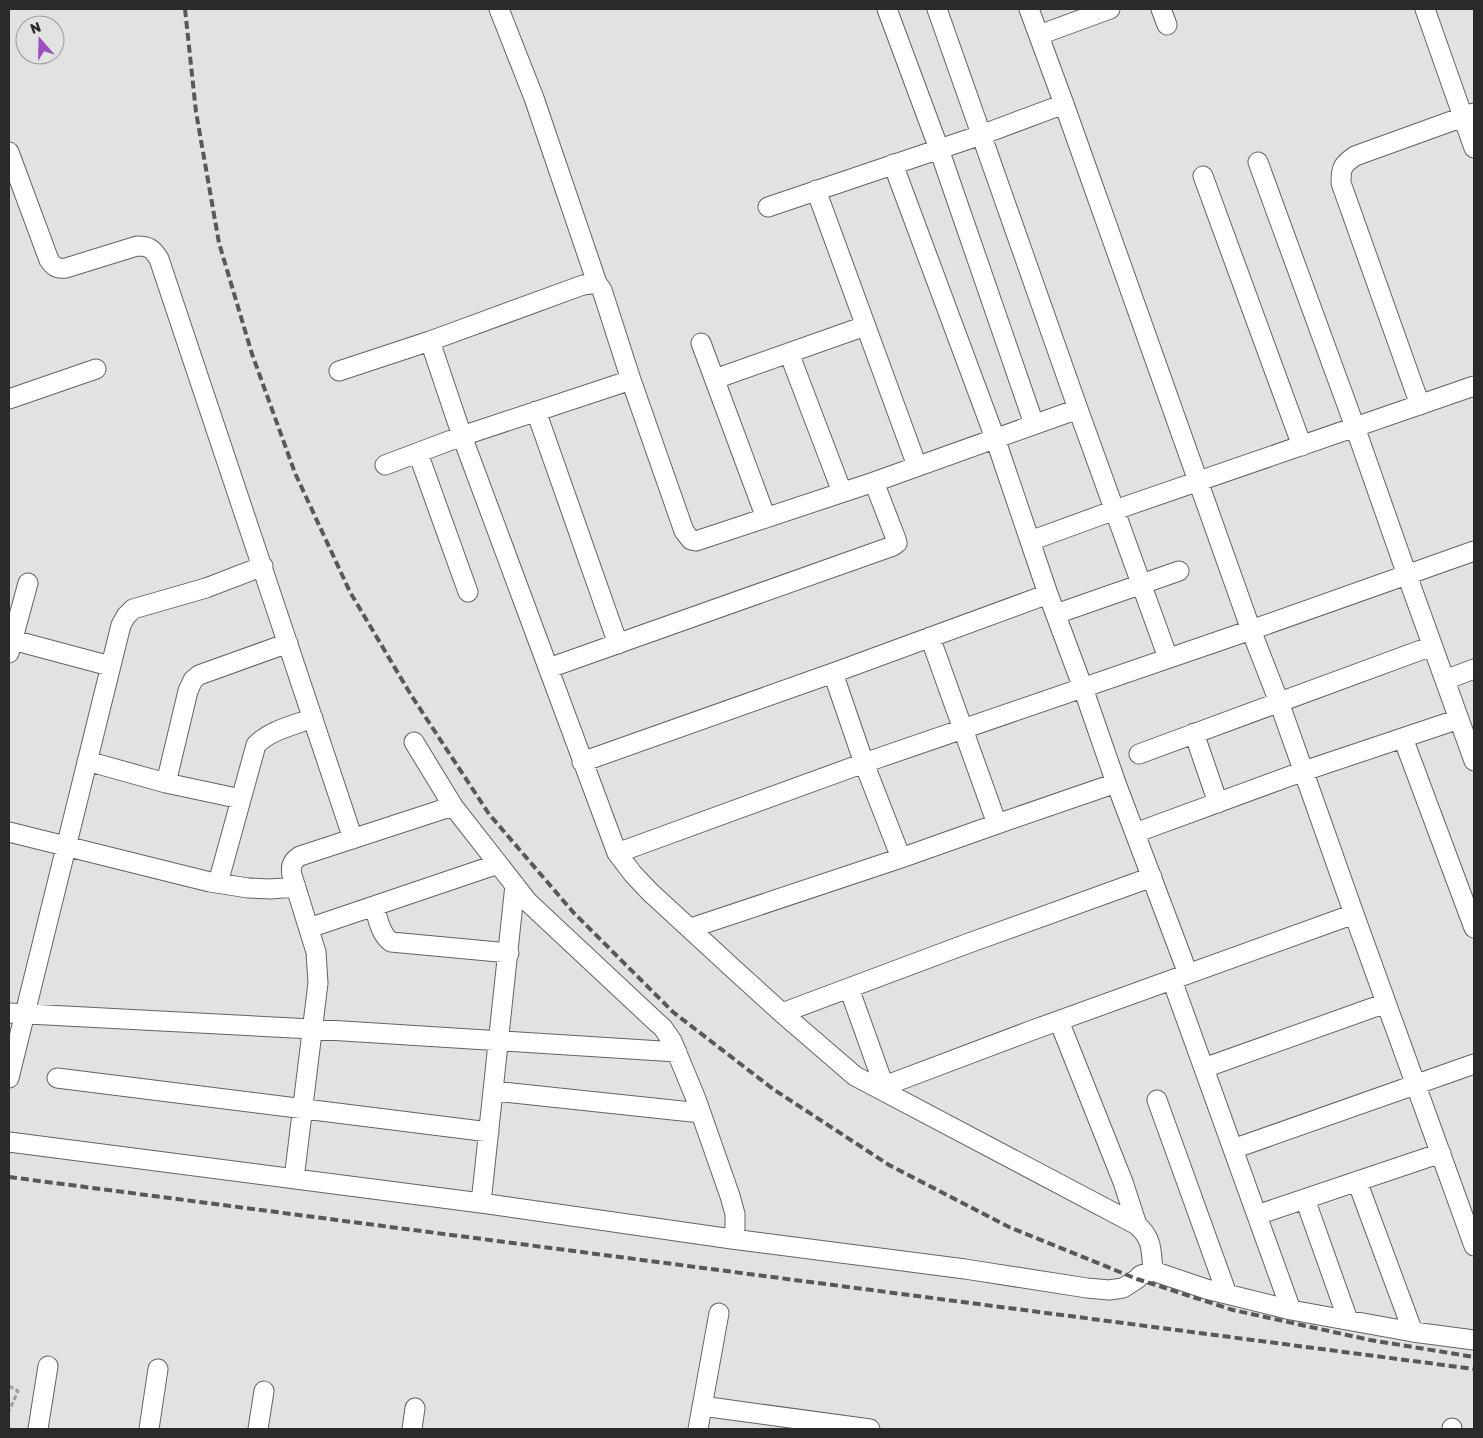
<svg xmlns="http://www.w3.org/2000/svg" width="1483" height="1438" font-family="Rubik,sans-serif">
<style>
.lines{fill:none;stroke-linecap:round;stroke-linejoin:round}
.minor-casing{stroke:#636462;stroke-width:21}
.path{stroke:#9e9f9d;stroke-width:3;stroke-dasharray:5 2.5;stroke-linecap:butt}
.minor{stroke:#fff;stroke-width:19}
.rail{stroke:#585957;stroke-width:4;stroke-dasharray:8 4;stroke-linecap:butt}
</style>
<rect width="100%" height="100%" fill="#e1e3e0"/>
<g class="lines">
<defs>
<path id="minor" d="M499,9L534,98L597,283L602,290L631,380L684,531L691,540L696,541L874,482L1078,409
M887,9L939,149L1034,424
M937,9L1078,409L1168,658
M1029,9L1064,104L1251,630L1279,702L1354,914L1474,1246
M1161,9L1167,25
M1425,9L1474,148
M1039,35L1110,9
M9,152L49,260C54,267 57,269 66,268L137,246C149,246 153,249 159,259L353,839
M1258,162L1355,427L1407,575L1474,761
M893,164L995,438L1048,594L1083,688L1116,783L1188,974
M1203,176L1302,446
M816,190L917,466
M768,207L981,135L1064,104
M430,341L462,436L617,853L633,874L650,892L739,974L782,1013L855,1076L1137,1225C1153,1239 1151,1251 1153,1271
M701,343L766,518
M789,353L842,492
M339,371L430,341L583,285L597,283
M715,379L865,326
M9,399L96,369
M1420,405L1341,183C1341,168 1342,165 1355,156L1474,113
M536,411L618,644
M418,453L468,592
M385,465L462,436L631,380
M1030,541L1115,510L1474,386
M1056,614L1179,571
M930,637L997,824
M9,639L110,666
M9,653L28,583
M549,668L893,546L897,543L896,539L874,482
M833,673L864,763L901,858
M1445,680L1474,669
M1194,733L1218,803
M1403,738L1474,928
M414,742L453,806L528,902L652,1018L663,1028L672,1041L696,1099L730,1196L735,1214V1228L732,1239
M1139,754L1432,646
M87,761L166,783L241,799
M582,762L833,673L1048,594
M166,783L188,691L193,680L199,675L288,643
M9,832L210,882L248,888L270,889L296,887
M1135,833L1304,771L1459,719
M617,853L864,763L1251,630L1474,551
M218,883L256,745C270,730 295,725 313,718
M374,906C378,918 380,934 391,942L509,953
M309,928L498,864
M691,928L901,858L997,824L1116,783
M1172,980L1291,1310
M849,988L884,1086
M9,1013L312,1029L677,1052
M782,1013L969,943L1152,877
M1059,1021L1123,1182L1137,1225
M1204,1068L1386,1003
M9,1078L121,625L126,616L133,609L206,588L263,566
M57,1078L489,1132
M879,1088L1030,1031L1354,914
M494,1091L701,1113
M1157,1100L1227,1294
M9,1142L481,1203L732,1239L965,1269L1087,1288L1109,1290L1123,1288L1137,1279L1141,1275L1153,1271L1206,1289L1291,1310L1413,1332L1474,1340
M1233,1149L1474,1064
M294,1179L318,983L316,952L292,875C290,866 292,861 300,856L453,806
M1357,1181L1413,1332
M1305,1199L1348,1320
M481,1203L515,885
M1257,1215L1441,1153
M702,1406L870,1429
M1452,1428V1429
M38,1429L48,1366
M149,1429L158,1369
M258,1429L264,1391
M412,1429L415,1408
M698,1429L719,1313"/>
</defs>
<use href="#minor" class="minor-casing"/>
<path class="path" d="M9,1386L18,1391L9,1411"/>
<use href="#minor" class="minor"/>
<path class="rail" d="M185,9L196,112L219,243L252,354L295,473L350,592L411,695L489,814L573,912L673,1012L773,1089L889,1165L1009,1227L1137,1279L1233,1310L1370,1340L1474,1357
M9,1177L1474,1369"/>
</g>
<rect width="1483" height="1438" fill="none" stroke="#292a29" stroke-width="20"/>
<g transform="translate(40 40) rotate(340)"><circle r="24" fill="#e1e3e0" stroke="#979997"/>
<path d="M0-4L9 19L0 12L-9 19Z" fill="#9b4ebf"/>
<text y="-8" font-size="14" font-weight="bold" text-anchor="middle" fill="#292a29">N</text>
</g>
</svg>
